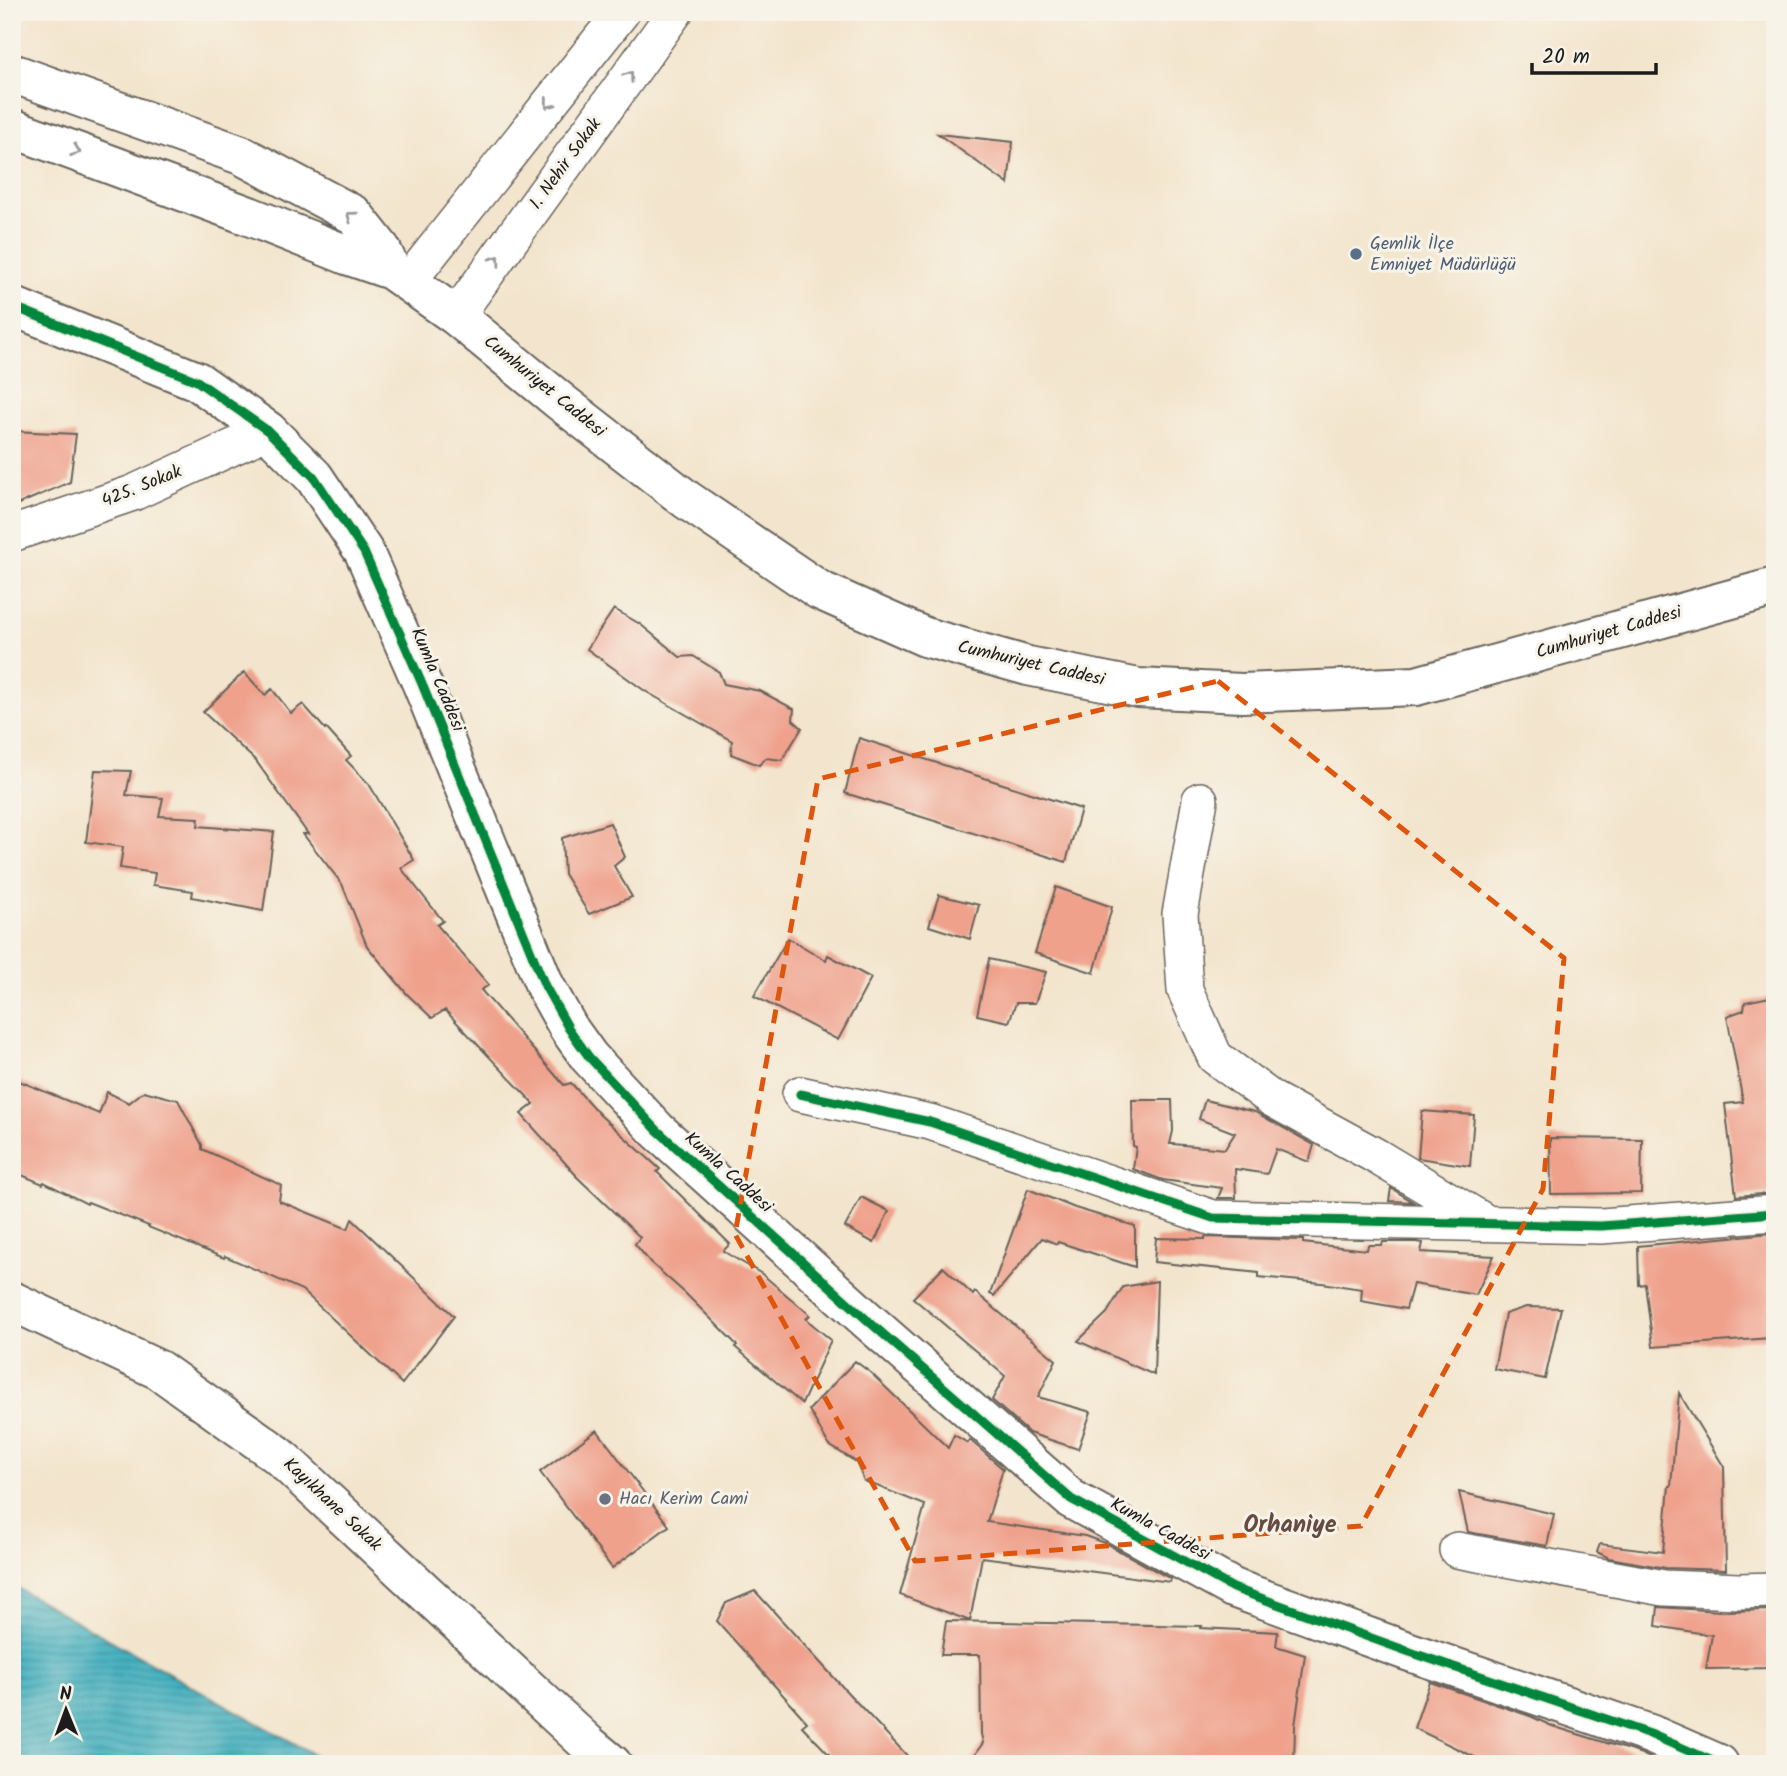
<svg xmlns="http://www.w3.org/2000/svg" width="1787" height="1776" font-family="Kalam,sans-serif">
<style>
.water{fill:url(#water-rules);stroke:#30666e;stroke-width:2}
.building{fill:#efa18c}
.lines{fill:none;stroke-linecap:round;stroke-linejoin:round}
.minor-casing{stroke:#67625a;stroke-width:38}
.tertiary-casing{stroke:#67625a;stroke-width:42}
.secondary-casing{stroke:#67625a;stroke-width:42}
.minor{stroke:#fff;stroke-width:35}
.tertiary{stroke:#fff;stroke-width:38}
.secondary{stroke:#fff;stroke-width:38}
.cycleway-casing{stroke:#f7f3e8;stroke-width:13}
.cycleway{stroke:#00873e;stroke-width:9}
.oneway{stroke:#999}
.marked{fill:none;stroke:#de560d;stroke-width:5;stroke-dasharray:14 9;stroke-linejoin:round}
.service-dot{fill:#5c6f8a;stroke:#f7f3e8;stroke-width:2.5}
.worship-dot{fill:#6b7280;stroke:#f7f3e8;stroke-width:2.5}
.labels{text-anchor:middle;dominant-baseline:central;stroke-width:6;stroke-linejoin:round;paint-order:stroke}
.street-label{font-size:18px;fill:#1c1c1c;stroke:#f7f3e8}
.service-label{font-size:18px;fill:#4e5e75;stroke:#f7f3e8;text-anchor:start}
.worship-label{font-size:18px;fill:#5b616d;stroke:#f7f3e8;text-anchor:start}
.district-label{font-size:24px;font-weight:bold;fill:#664b43;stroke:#f7f3e8}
</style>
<defs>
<pattern id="water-rules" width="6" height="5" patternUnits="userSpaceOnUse" patternTransform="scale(1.75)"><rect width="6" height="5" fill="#43b0bf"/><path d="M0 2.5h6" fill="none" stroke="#378e9a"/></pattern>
</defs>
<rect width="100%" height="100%" fill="#f7f3e8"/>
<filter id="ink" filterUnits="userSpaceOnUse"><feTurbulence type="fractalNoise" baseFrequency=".0143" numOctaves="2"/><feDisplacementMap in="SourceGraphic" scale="14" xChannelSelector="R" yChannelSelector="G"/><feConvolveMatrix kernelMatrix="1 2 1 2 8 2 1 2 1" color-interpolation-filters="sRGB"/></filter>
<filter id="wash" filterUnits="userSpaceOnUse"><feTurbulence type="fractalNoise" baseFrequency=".00686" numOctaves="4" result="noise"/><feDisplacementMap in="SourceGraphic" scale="28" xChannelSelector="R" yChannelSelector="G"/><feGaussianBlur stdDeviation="1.57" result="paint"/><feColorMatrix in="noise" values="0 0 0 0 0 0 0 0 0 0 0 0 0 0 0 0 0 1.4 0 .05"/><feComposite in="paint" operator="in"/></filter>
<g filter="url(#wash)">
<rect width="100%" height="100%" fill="#f3e5cd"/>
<path class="water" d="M12,1585L331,1764H12Z"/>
<g id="blocks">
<path class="building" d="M938,134L1013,142L1008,184Z
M12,431L76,434L70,482L12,507Z
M614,609L640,624L680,657L693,656L719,672L724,684L760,691L794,709L793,720L802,728L782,760L766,758L759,765L731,754L732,741L645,691L587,649Z
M244,672L265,695L272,689L291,713L303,704L325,729L326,728L351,756L346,760L369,784L414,860L401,868L443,921L437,925L489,985L481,990L564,1085L571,1083L600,1115L660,1169L657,1172L730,1244L723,1251L762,1274L810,1315L806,1319L831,1340L802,1404L735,1347L737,1345L685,1293L650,1262L635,1244L640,1237L576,1176V1175L521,1114L534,1104L445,1010L432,1018L407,994L367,946L342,884L303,834H308L256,761L203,712Z
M859,738L1081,809L1066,862L845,793Z
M95,770L131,771L126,795L163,798L159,816L199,818L198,826L274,832L263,911L192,897L193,891L153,885L155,873L120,868L123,847L86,842Z
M610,823L625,857L614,866L632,897L589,914L564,874L562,838Z
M1056,887L1112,907L1094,973L1035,953Z
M939,895L979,905L970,939L929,926Z
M788,938L826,960L828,955L871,978L838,1040L754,996Z
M989,959L1046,972L1035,1003H1016L1009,1022L977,1015Z
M1775,996V1193L1736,1196L1725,1104L1743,1102L1727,1016L1744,1010L1745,1002Z
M12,1078L99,1114L107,1092L129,1103L144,1091L178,1100L202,1145V1149L281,1185L279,1201L348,1229L352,1219L454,1316L402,1384L302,1290L225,1256L224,1258L148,1227L149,1226L88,1202L87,1204L44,1182L43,1184L12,1171Z
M1132,1100H1172L1173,1131L1170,1144H1173L1225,1149L1235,1133L1199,1119L1205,1100L1255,1112L1314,1145L1309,1162L1276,1149L1267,1174L1235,1169L1236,1198H1218L1222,1188L1163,1180L1133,1169L1136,1147L1133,1146Z
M1422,1111L1474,1115L1470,1166L1418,1158Z
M1550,1138L1642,1139L1641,1193L1551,1194Z
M1391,1188L1413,1202L1389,1201Z
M1028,1189L1075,1208L1135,1226V1267L1058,1242L1057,1244L1042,1238L994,1296L990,1294Z
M861,1197L889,1211L874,1243L845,1227Z
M1771,1233L1775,1268V1330H1769L1770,1338L1653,1347L1645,1284L1639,1285L1638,1246Z
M1205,1237L1303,1240V1243L1367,1250L1368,1245H1382L1383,1242H1417L1423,1243L1421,1252L1494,1256L1476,1295L1413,1284L1406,1309L1361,1301L1362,1289L1322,1283L1259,1277V1273L1154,1262L1156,1238L1205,1239Z
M943,1267L973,1295L975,1292L1056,1360L1038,1397L1091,1412L1078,1449L1029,1433L992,1400L1005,1376L913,1298Z
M1157,1281L1154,1375L1078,1341L1107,1313L1123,1287Z
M1526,1307L1561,1308L1545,1379L1494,1369L1505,1314Z
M855,1361L871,1373L948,1448L954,1435L968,1443L970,1440L1003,1469L987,1522L1085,1536L1107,1544L1171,1579L1170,1582L982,1557L970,1621L900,1595L925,1505L864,1481L856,1462L829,1445L809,1410Z
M1679,1393L1724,1467L1726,1570L1666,1568L1609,1558L1597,1552L1600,1544L1663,1552L1669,1486H1671Z
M597,1430L669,1526L612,1568L540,1472Z
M1459,1492L1554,1514L1547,1546L1468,1532Z
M755,1591L848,1693L915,1764H838L802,1726L807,1722L717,1621L726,1603Z
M1658,1607L1720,1611L1775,1610V1668L1706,1669L1712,1635L1656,1626Z
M946,1621L1202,1626L1201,1628L1278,1632L1276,1646L1305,1655L1295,1726L1294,1764H968L983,1743L981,1734L980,1655H941Z
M1430,1682L1530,1716L1552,1726L1642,1754L1650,1758L1649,1764H1489L1414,1728Z"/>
</g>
</g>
<g filter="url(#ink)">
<use href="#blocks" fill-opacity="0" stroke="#67625a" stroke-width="2"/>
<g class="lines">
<defs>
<path id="minor" d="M408,282L622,12
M456,316L675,12
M12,534L133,493L268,431
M1200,800L1180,914L1185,990L1215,1057L1272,1099L1376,1156L1487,1223
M800,1094L930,1122L1213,1218L1601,1226L1775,1213
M1457,1550L1664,1588L1739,1591L1775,1590"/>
<path id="tertiary" d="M12,306L197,381L268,431L314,477L364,552L422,684L545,986L569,1029L589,1057L657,1130L866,1319L1071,1499L1233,1588L1407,1651L1650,1734L1719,1764
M12,1301L159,1370L278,1455L588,1744L612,1764"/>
<path id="secondary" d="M12,73L241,155L354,215L381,249L391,270
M12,128L249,216L347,255L391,270L456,316L561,402L687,500L819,590L925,637L1028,666L1138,688L1242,693L1416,686L1775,587"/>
</defs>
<use href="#minor" class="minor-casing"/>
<use href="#tertiary" class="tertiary-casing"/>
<use href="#secondary" class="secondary-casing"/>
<use href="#minor" class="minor"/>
<use href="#tertiary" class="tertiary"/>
<use href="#secondary" class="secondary"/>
<defs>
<path id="cycleway" d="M12,306L197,381L268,431L314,477L364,552L422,684L545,986L569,1029L589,1057L657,1130L866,1319L1071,1499L1233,1588L1407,1651L1650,1734L1719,1764
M800,1094L930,1122L1213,1218L1601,1226L1775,1213"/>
</defs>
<use href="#cycleway" class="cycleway-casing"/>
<use href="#cycleway" class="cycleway"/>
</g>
<defs><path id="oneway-chevron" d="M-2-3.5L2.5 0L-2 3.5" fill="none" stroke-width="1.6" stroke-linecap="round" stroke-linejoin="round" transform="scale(1.75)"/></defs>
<g class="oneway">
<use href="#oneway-chevron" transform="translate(629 76) rotate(-54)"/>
<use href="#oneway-chevron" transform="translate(549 104) rotate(128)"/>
<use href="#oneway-chevron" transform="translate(76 151) rotate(20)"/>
<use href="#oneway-chevron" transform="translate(351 216) rotate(-143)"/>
<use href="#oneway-chevron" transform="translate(496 260) rotate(-54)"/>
</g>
</g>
<path class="marked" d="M1218,681L1564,958L1543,1189L1361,1526L915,1561L735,1234L818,779Z"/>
<circle class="service-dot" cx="1356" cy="254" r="7"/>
<circle class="worship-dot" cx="605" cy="1499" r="7"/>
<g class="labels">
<g class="street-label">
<text transform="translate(566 164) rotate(-54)">1. Nehir Sokak</text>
<text transform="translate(544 387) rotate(39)">Cumhuriyet Caddesi</text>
<text transform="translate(142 487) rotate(-22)">425. Sokak</text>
<text transform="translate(1609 633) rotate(-16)">Cumhuriyet Caddesi</text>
<text transform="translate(1031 664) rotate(13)">Cumhuriyet Caddesi</text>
<text transform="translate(437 680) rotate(67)">Kumla Caddesi</text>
<text transform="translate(728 1173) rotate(42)">Kumla Caddesi</text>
<text transform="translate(332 1505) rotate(43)">Kayıkhane Sokak</text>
<text transform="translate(1160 1530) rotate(29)">Kumla Caddesi</text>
</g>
<g class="service-label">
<text x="1370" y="244">Gemlik İlçe<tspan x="1370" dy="21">Emniyet Müdürlüğü</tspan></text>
</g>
<g class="worship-label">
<text x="619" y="1499">Hacı Kerim Cami</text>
</g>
<g class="district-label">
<text x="1290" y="1525">Orhaniye</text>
</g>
</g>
<rect width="1787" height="1776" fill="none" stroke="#f7f3e8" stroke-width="42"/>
<g transform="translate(66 1710) rotate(359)" stroke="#f7f3e8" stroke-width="5" paint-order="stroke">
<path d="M0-5L12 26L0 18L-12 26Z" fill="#1c1c1c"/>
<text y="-10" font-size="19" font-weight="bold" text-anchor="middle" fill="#1c1c1c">N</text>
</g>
<path d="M1532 63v10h124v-10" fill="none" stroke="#1c1c1c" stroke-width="3.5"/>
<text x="1542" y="63" font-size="21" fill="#1c1c1c" stroke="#f7f3e8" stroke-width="5" paint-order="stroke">20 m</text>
</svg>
